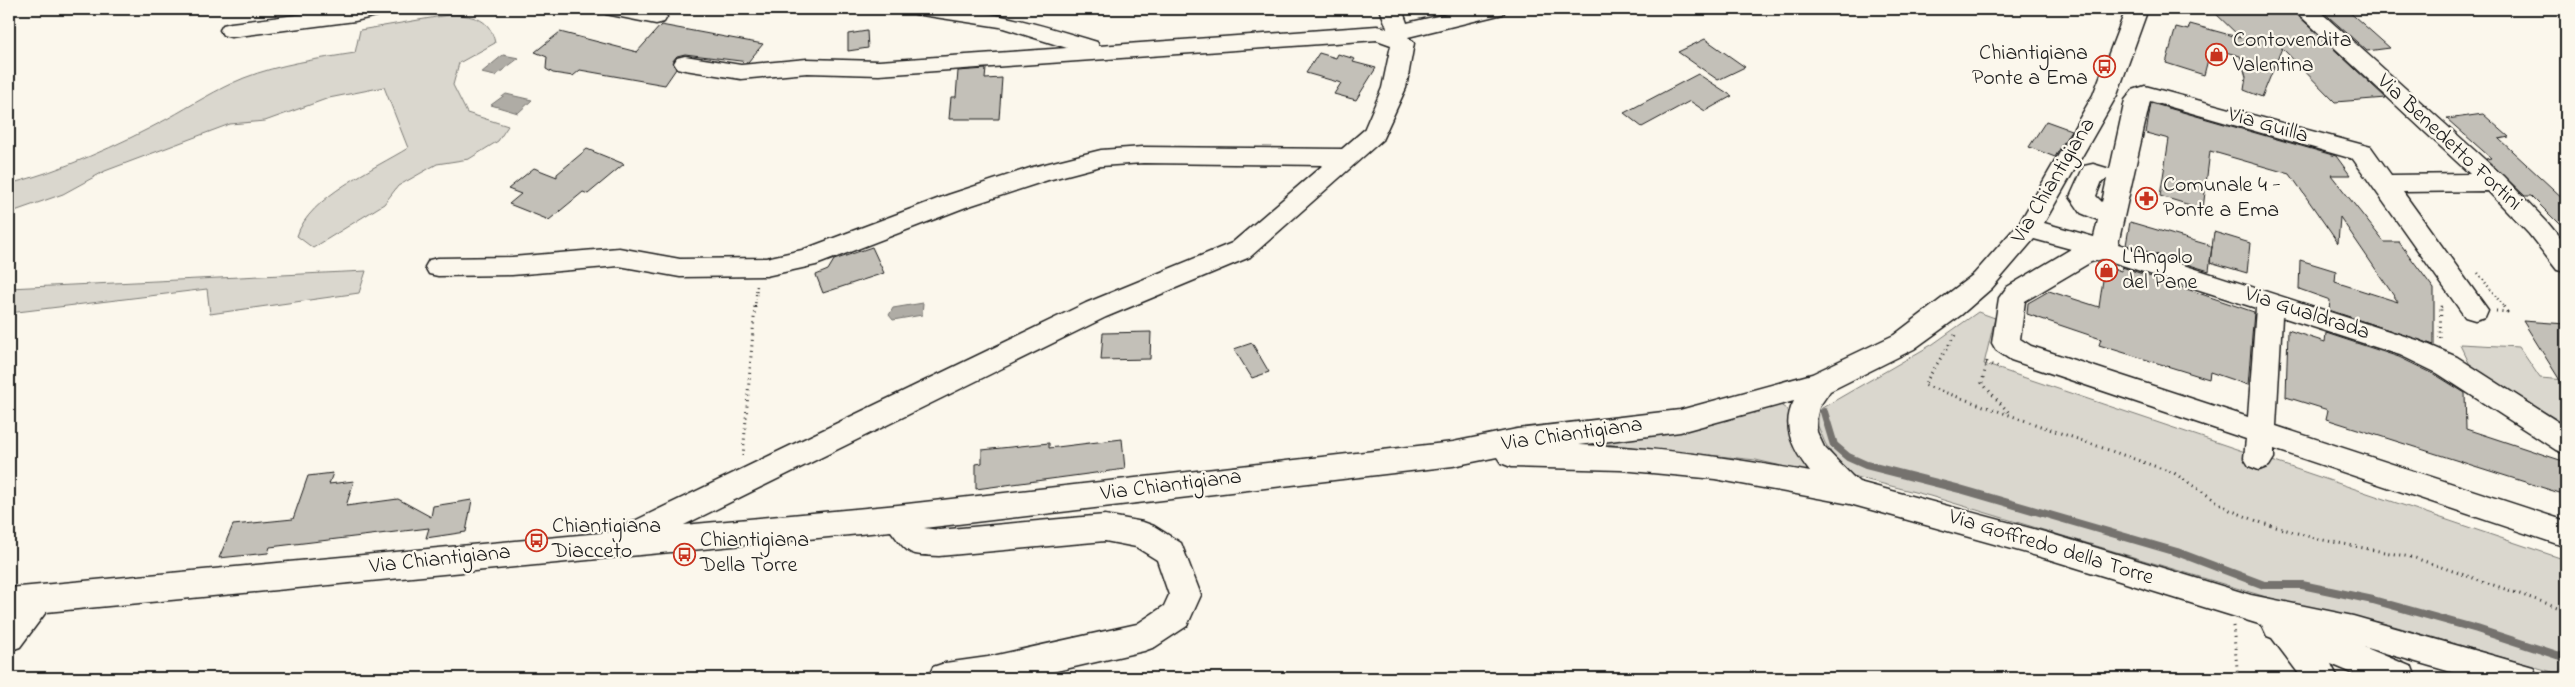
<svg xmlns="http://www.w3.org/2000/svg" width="2575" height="687" font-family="'Indie Flower',sans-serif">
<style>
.green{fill:#dad7ce;stroke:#7b7a75}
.water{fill:#afaca5;stroke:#74726e}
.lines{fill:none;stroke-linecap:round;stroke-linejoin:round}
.stream{stroke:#74726e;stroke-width:8}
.building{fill:#c3c0b8;stroke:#1c1c1c}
.minor-casing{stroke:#1c1c1c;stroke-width:3}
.path-far1{stroke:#1c1c1c;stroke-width:2.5;stroke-dasharray:1 3;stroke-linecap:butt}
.path{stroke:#1c1c1c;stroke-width:3;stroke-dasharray:1 4.5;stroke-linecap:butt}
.minor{fill:#fbf7ec;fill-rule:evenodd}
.labels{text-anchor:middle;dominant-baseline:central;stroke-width:4.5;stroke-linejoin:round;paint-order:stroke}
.poi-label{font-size:22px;fill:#1c1c1c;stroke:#fbf7ec;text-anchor:start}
.street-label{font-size:22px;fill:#1c1c1c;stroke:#fbf7ec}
</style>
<rect width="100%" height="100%" fill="#fbf7ec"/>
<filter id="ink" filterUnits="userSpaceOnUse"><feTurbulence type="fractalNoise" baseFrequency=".02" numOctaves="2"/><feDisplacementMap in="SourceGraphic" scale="10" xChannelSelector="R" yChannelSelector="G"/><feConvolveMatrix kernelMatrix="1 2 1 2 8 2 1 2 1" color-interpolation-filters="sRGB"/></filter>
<g filter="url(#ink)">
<path class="green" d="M454,14C475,17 490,18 495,43L459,63L453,85L467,113L508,126L498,141L469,159L437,164L398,186L384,204L313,248L297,236C309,197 374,169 408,148L384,87L329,98L265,121L230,124L105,171L63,194L9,213V184C63,170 117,146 167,119C192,105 217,89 244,78C280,64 317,59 355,53L360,30Z
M366,271L359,293L210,314L207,289L9,313V288Z
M1978,312L1995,318L1984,364L2566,560V676L2387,624L2273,599L1930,496L1852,476L1836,460L1825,443L1818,426V414L1822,408L1933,344Z
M2460,344L2519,347L2540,378L2566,380V425L2471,367Z
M1779,404L1789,411L1820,475L1756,460L1605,444L1604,438Z"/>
<path class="water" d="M503,55L519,58L495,76L481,73Z
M506,94L532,100L518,113L491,105Z
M923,303L922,315L893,320L889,315L893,308Z"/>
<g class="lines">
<path class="stream" d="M1824,412L1834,445L1848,457L1866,465L1960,489L2177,552L2264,585H2302L2373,600L2477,629L2566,658"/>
</g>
<path class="building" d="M2211,9H2291L2386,98L2335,102L2282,48L2262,97L2244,90L2246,77L2240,56L2211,48L2204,75L2166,63L2176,27L2188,30L2190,24L2241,38Z
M2320,9H2346L2390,48L2367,51Z
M661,25L763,44L748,62L685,54L677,56L672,62L676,69L665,85L580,70L573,76L553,73L546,69L547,57L535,52L560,32L637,52Z
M867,31L868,48L848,51V34Z
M1705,39L1745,67L1718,80L1678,52Z
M1319,53L1336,58L1338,54L1355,59L1353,62L1376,68L1356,100L1334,94L1341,83L1306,73Z
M986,69L985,79L1002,78L999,119H949L951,97H956L958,71Z
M1698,74L1732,96L1705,111L1690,101L1642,127L1624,113Z
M2151,103L2336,156L2350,175H2331L2384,242H2399L2434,289V345L2329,310L2330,300L2299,289L2300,260L2336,271L2335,282L2398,302L2340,217L2338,243L2290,174L2210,151L2203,209L2160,196L2169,139L2146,133Z
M2483,114L2509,137L2499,139L2566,201V231L2531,196H2525L2486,159L2491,158L2447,119Z
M2046,121L2071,130L2055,157L2029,147Z
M587,149L624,164L588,194L583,192L549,220L509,204L521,194L508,189L534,168L557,177V174Z
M2130,222L2212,246L2209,271L2126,245Z
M2214,232L2250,243L2247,273L2210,262Z
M872,247L884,273L823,293L816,275L828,270L834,260Z
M2105,266L2121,271L2122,267L2254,312L2248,385L2210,372L2209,379L2099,345L2101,339L2027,314L2028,303L2049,291L2099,307Z
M2523,321L2566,324V390Z
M2288,330L2325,342L2326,333L2399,357L2436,375L2465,393L2466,429L2566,462V495L2326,419L2328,410L2286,397Z
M1151,332L1150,359L1101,360L1103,333Z
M1252,343L1269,372L1252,378L1234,349Z
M1122,439L1125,469L976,489V464L982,463V450L1049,443V448Z
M333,473L329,484L354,481L346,506L398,499L431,517L433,506L472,500L466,532L426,538L429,528L270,547L268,553L219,558L233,525L293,519L308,476Z"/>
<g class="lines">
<defs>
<path id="minor" d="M344,9H388L385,14L355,21L231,37L223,35L220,30L223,25L231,23Z
M603,9H647L664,12L667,17L664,22L656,24L606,14Z
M912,9C979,5 1034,23 1097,42L1099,46L1377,26L1387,28L1380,9H1402L1407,23L1468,9H1506L1503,14L1408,37L1414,43L1406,88L1382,140L1250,257L1106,317L684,525L898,505L1453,442L1517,429L1680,410L1812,374L1894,335L1974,274L2020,222L2093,95L2126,9H2148L2117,95L2044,223L2094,237L2098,220L2081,213L2070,197L2084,166L2093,164L2110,169L2125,100L2133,90L2145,86L2371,147L2391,175L2470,174L2293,9H2317L2503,176L2547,222L2566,245V272L2557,270L2529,234L2488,191L2403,192L2488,310L2485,317L2475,320L2465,317L2353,159L2150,101L2118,244L2420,341L2457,357L2566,427V454L2556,450L2437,373L2400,355L2282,317L2276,426L2566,521V547L2274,449V458L2269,466L2259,470L2249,466L2244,458L2246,439L2011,360L1996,350L1992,343L1999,298L2007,287L2071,249L2034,239L1992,288L1961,315L1914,349L1830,391L1819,407L1816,420L1817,432L1824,447L1852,476L1859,482L2048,533L2251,595L2353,616L2533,667L2538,678H2472L2364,647L2412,667L2416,678H2364L2331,664L2338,678H2302L2272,638L2267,636L2262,625L2048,559L1850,504L1715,479L1621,470L1511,467L1501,463L1497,457L1453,466L924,528L939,530L1105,515L1143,522L1154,526L1181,543L1201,595L1187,626L1155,647L1144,651L1026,678H928L933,667L945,663L988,657L1137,624L1164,606L1169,595L1157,560L1136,547L1105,541L939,556C909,555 909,555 891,531L46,612L20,647L9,651V588L622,531L624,526L1086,303L1232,243L1323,165L1143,163L1101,166L1048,180L966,207L816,265L766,276L680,277L619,266L512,275L438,276L429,274L425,267L429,260L438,258L512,257L619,248L680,259L766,258L802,250L948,195L1033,167L1101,150L1143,147L1342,149L1364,130L1382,88L1391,45L1377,40L879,75L807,73L741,79L685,70L677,68L674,63L677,58L685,56L741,65L807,59L879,61L1067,48L1000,27L915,14ZM2107,179L2102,202L2096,196L2102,181ZM2103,259L2256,308L2248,417L2031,346L2020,339L2025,301L2091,262ZM1794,401C1780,427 1794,451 1810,472C1733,458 1657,447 1579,445L1680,432Z"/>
</defs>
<use href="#minor" class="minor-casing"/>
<path class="path-far1" d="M2478,273L2504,307
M755,307L757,285
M2441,307L2443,306"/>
<path class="path" d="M2496,311L2507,312L2503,306
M1955,335L1924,385L2174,473L2230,510L2262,523L2318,539L2415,558L2566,610
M2440,338L2441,306
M1987,361L1982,383L2011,415
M1986,363L1999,367
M743,456L755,306
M2233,626L2238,678"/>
<use href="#minor" class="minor"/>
</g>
</g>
<defs>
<symbol id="shop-ring" viewBox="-11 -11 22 22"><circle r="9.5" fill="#fbf7ec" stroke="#c8321e" stroke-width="1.5"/><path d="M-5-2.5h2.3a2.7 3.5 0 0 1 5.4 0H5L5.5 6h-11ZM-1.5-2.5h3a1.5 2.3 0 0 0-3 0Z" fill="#c8321e"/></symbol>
<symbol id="bus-ring" viewBox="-11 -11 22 22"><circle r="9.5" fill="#fbf7ec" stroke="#c8321e" stroke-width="1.5"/><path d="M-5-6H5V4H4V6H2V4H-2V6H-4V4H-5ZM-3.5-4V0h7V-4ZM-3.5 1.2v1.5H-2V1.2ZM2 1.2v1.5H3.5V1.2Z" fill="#c8321e"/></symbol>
<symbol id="pharmacy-ring" viewBox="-11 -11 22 22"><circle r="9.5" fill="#fbf7ec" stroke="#c8321e" stroke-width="1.5"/><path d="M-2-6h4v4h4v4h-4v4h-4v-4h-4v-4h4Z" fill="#c8321e"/></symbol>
</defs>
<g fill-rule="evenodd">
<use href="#shop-ring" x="2204" y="42" width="25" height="25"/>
<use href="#bus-ring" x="2092" y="54" width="25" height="25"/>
<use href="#pharmacy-ring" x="2134" y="186" width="25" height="25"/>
<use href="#shop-ring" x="2094" y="258" width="25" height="25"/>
<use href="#bus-ring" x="524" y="528" width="25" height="25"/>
<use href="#bus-ring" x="672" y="542" width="25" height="25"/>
</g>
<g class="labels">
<g class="poi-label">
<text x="2233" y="41">Contovendita<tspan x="2233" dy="25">Valentina</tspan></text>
<text x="2088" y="54" text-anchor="end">Chiantigiana<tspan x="2088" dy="25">Ponte a Ema</tspan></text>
<text x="2163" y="186">Comunale 4 -<tspan x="2163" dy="25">Ponte a Ema</tspan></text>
<text x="2122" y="258">L'Angolo<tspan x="2122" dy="25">del Pane</tspan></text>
<text x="552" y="527">Chiantigiana<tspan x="552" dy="25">Diacceto</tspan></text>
<text x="700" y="541">Chiantigiana<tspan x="700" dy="25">Della Torre</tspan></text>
</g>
<g class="street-label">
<text transform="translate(2268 126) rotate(16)">Via Guilla</text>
<text transform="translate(2449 143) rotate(43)">Via Benedetto Fortini</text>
<text transform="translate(2054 181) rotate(-59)">Via Chiantigiana</text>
<text transform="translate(2307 314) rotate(18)">Via Gualdrada</text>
<text transform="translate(1572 435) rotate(-8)">Via Chiantigiana</text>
<text transform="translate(1171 486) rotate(-7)">Via Chiantigiana</text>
<text transform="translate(2051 548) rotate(17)">Via Goffredo della Torre</text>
<text transform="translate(440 560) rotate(-6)">Via Chiantigiana</text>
</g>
</g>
<rect width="2575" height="687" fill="none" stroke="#fbf7ec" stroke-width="30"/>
<rect x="15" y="15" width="2545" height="657" fill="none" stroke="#1c1c1c" stroke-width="2" filter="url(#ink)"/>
</svg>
